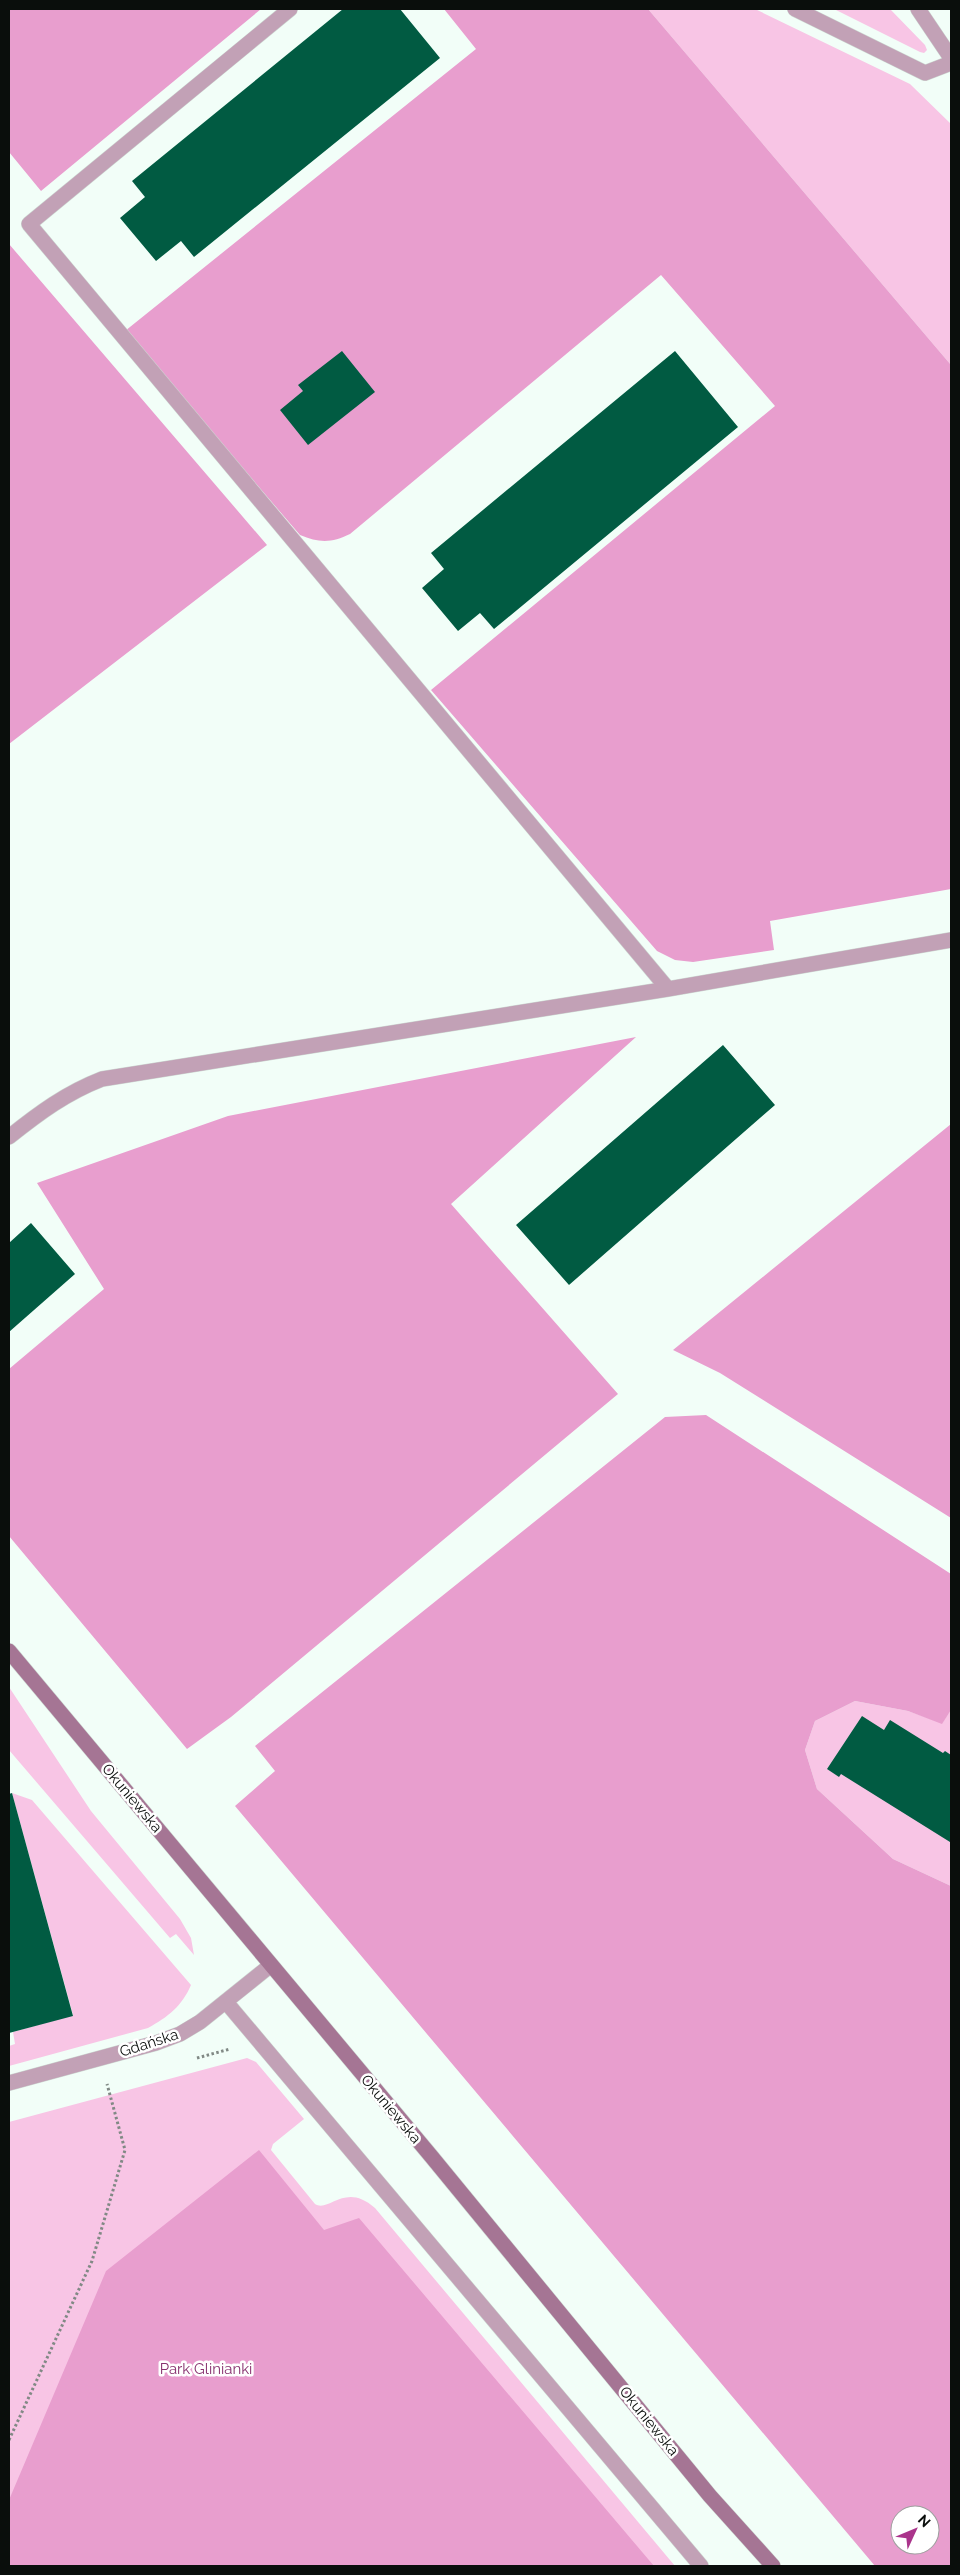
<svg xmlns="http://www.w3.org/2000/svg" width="960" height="2575" font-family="Raleway,sans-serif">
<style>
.green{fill:#f8c5e5}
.forest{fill:#e89ece;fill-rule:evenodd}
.building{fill:#015b42}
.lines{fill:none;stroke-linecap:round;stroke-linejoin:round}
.service-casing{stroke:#cdd8d2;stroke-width:16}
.minor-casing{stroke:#cdd8d2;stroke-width:16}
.secondary-casing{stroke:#cdd8d2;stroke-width:16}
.path{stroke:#818985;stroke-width:3;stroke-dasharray:2.5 2.5;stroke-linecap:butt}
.service{stroke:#c2a1b6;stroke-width:15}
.minor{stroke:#c2a1b6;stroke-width:15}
.secondary{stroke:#a57594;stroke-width:15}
.labels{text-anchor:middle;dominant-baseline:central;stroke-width:5;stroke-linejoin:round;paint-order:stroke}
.street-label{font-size:15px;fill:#0a0e0c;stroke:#fff}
.park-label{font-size:15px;fill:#87316f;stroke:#fff}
</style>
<rect width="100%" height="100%" fill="#f2fef8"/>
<path class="green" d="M648,9H755L910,84L951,124V365Z
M834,9H890L925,45L927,50L924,53L920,52Z
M9,1687L91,1811L180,1919L191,1938L194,1955L176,1934L170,1938L9,1750Z
M855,1701L908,1711L942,1723L951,1710V1886L893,1859L817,1789L805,1750L815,1721Z
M12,1793L32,1800L191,1985C182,2006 168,2017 148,2028L9,2066V2046L15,2044L13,2032L73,2015Z
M247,2058L256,2062L304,2119L273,2144L271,2150L315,2204C329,2213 345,2181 375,2208L675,2566H9V2122Z"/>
<path class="forest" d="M9,9H261L41,191L9,152Z
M444,9H648L951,365V889L770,921L774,950L693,962L675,960L657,951L431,690L775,406L661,275L350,534C332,543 319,543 300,535L125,331L476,49Z
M9,244L267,545L9,744Z
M636,1037L451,1204L618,1394L231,1717L187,1749L9,1536V1369L104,1289L37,1183L228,1116Z
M951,1124V1518L720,1373L673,1350Z
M706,1415L951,1574V1710L942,1724L908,1711L855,1701L815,1721L805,1750L817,1789L893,1859L951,1886V2566H875L235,1806L275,1771L255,1746L665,1417ZM900,2515H930V2545H900Z
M259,2150L324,2230L359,2218L654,2566H9V2500L106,2271Z"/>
<path class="building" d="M343,9H400L440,58L194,257L181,241L156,261L120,218L145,197L132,181Z
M342,351L375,392L308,445L280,410L303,391L298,385Z
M675,351L738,427L494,629L480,613L458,631L422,588L444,569L431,553Z
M723,1045L775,1105L569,1285L516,1225Z
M31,1223L75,1274L9,1332V1243Z
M862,1716L884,1730L890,1720L943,1753L945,1751L951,1755L950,1842L841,1774L839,1777L827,1769Z
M12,1793L73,2016L9,2033V1794Z"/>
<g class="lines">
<defs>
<path id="service" d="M290,9L29,224L668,989
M795,9L925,73L951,63
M918,9L951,58
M9,1137C39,1113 66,1093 102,1079L668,989L951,940
M226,2002L701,2566"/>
<path id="minor" d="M9,2083L156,2043L180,2034L200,2022L271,1965"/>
<path id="secondary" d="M9,1651L431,2156L710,2496L773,2566"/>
</defs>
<use href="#service" class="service-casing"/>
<use href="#minor" class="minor-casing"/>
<use href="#secondary" class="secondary-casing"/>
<path class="path" d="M197,2058L230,2049
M9,2440L92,2261L125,2150L107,2084"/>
<use href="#service" class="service"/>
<use href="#minor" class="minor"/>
<use href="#secondary" class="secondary"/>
</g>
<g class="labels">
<g class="street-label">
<text transform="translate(132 1798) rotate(50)">Okuniewska</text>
<text transform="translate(149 2043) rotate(-18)">Gdańska</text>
<text transform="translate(391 2109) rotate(50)">Okuniewska</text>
<text transform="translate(649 2421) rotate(51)">Okuniewska</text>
</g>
<g class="park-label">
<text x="206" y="2369">Park Glinianki</text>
</g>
</g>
<rect width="960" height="2575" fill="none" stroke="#0a0e0c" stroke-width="20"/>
<g transform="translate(915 2530) rotate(46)"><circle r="24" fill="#ffffff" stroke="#9d9f9e"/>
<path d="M0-4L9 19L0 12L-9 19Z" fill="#aa348b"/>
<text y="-8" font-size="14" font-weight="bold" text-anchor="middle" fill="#0a0e0c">N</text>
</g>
</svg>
